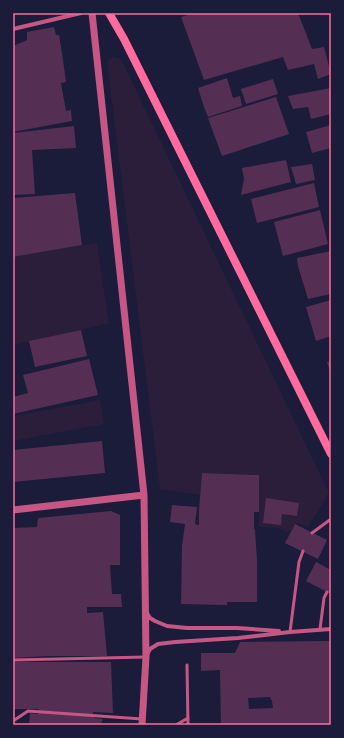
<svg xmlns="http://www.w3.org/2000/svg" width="344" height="738" font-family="Lato,sans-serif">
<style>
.green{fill:#2a1e3b}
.building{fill:#542f53;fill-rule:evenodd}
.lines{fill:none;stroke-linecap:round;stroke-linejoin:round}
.service{stroke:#c65784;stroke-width:3}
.minor{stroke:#c65784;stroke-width:4}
.tertiary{stroke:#c65784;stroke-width:7}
.secondary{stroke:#ff6b9d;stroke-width:8}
.neatline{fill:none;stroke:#ff6b9d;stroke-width:1.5}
</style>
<rect width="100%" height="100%" fill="#1b1b3a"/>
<path class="green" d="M114,57L120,59L124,65L329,493L308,527L298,523L287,533L279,528L259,527L258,475L202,473L200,495L160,489L108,70V60Z
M97,243L109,323L81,330L13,345V257L82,245Z
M100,400L104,424L13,441V416Z"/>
<path class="building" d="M194,13H298L312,49L324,47L331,74L318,79L314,64L288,70L283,57L204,80L181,17Z
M54,27L56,35H59L62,53L66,82L61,83L66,111L71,110L72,121L13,132V46L27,40V32Z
M227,78L233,98L240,96L242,106L208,117L204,107L198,88Z
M273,79L278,94L246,104L241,89Z
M331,88V114L311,119L308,107L293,109L288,96Z
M276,97L289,134L222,156L208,118Z
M331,125V148L312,153L306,132Z
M74,126L76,148L32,150L35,194L13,195V133Z
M286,160L291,182L241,195L244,179L242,168Z
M312,164L315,180L296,184L291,167Z
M314,183L319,207L257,223L251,199Z
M75,193L82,245L13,257V198Z
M320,210L328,244L283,256L274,222Z
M331,251V294L308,299L298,266L297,258Z
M331,300V336L316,341L306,307Z
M81,330L87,356L35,367L29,341Z
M89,359L98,395L13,414V397L28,393L23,375Z
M331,361V374L327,362Z
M102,441L105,473L13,482V450Z
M202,473L259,475V512H254V529L255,530L257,561V602H227V605L181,604L182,546L185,524L170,522L172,505L197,507L195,524L199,525V510Z
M266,498L299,503L297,516L282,514L281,525L263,523Z
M111,511L120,515V565H110L112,594H121L122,607H87V613L103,612L107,656H48L13,658V528L37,527L38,518Z
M295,524L327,540L318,559L285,543Z
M316,562L331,570V594L306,581Z
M331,641V725H221L220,670L201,671V653H235L240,642ZM270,697L272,701L273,708L249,709L248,698Z
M13,662H111L113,713L93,712L94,718L103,719L100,725H29L30,713L38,714L39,709H13Z"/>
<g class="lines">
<path class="service" d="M312,533L331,519
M320,629L324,598L327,592
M290,632L299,562L303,551
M13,660L146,657
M187,665L188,725
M13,721L28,711L142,719
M176,725L188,718"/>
<path class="minor" d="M13,29L81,13
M147,613L150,618L155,621L167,626L187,628H237L279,631
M147,655L150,649L158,644L175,642L238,638L290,632L331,629"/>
<path class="tertiary" d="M92,13L144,495L146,657L142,725
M13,510L144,495"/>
<path class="secondary" d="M109,13L124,39L331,454"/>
</g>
<rect width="344" height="738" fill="none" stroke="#1b1b3a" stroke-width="28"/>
<rect x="14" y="14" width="316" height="710" class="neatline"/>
</svg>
